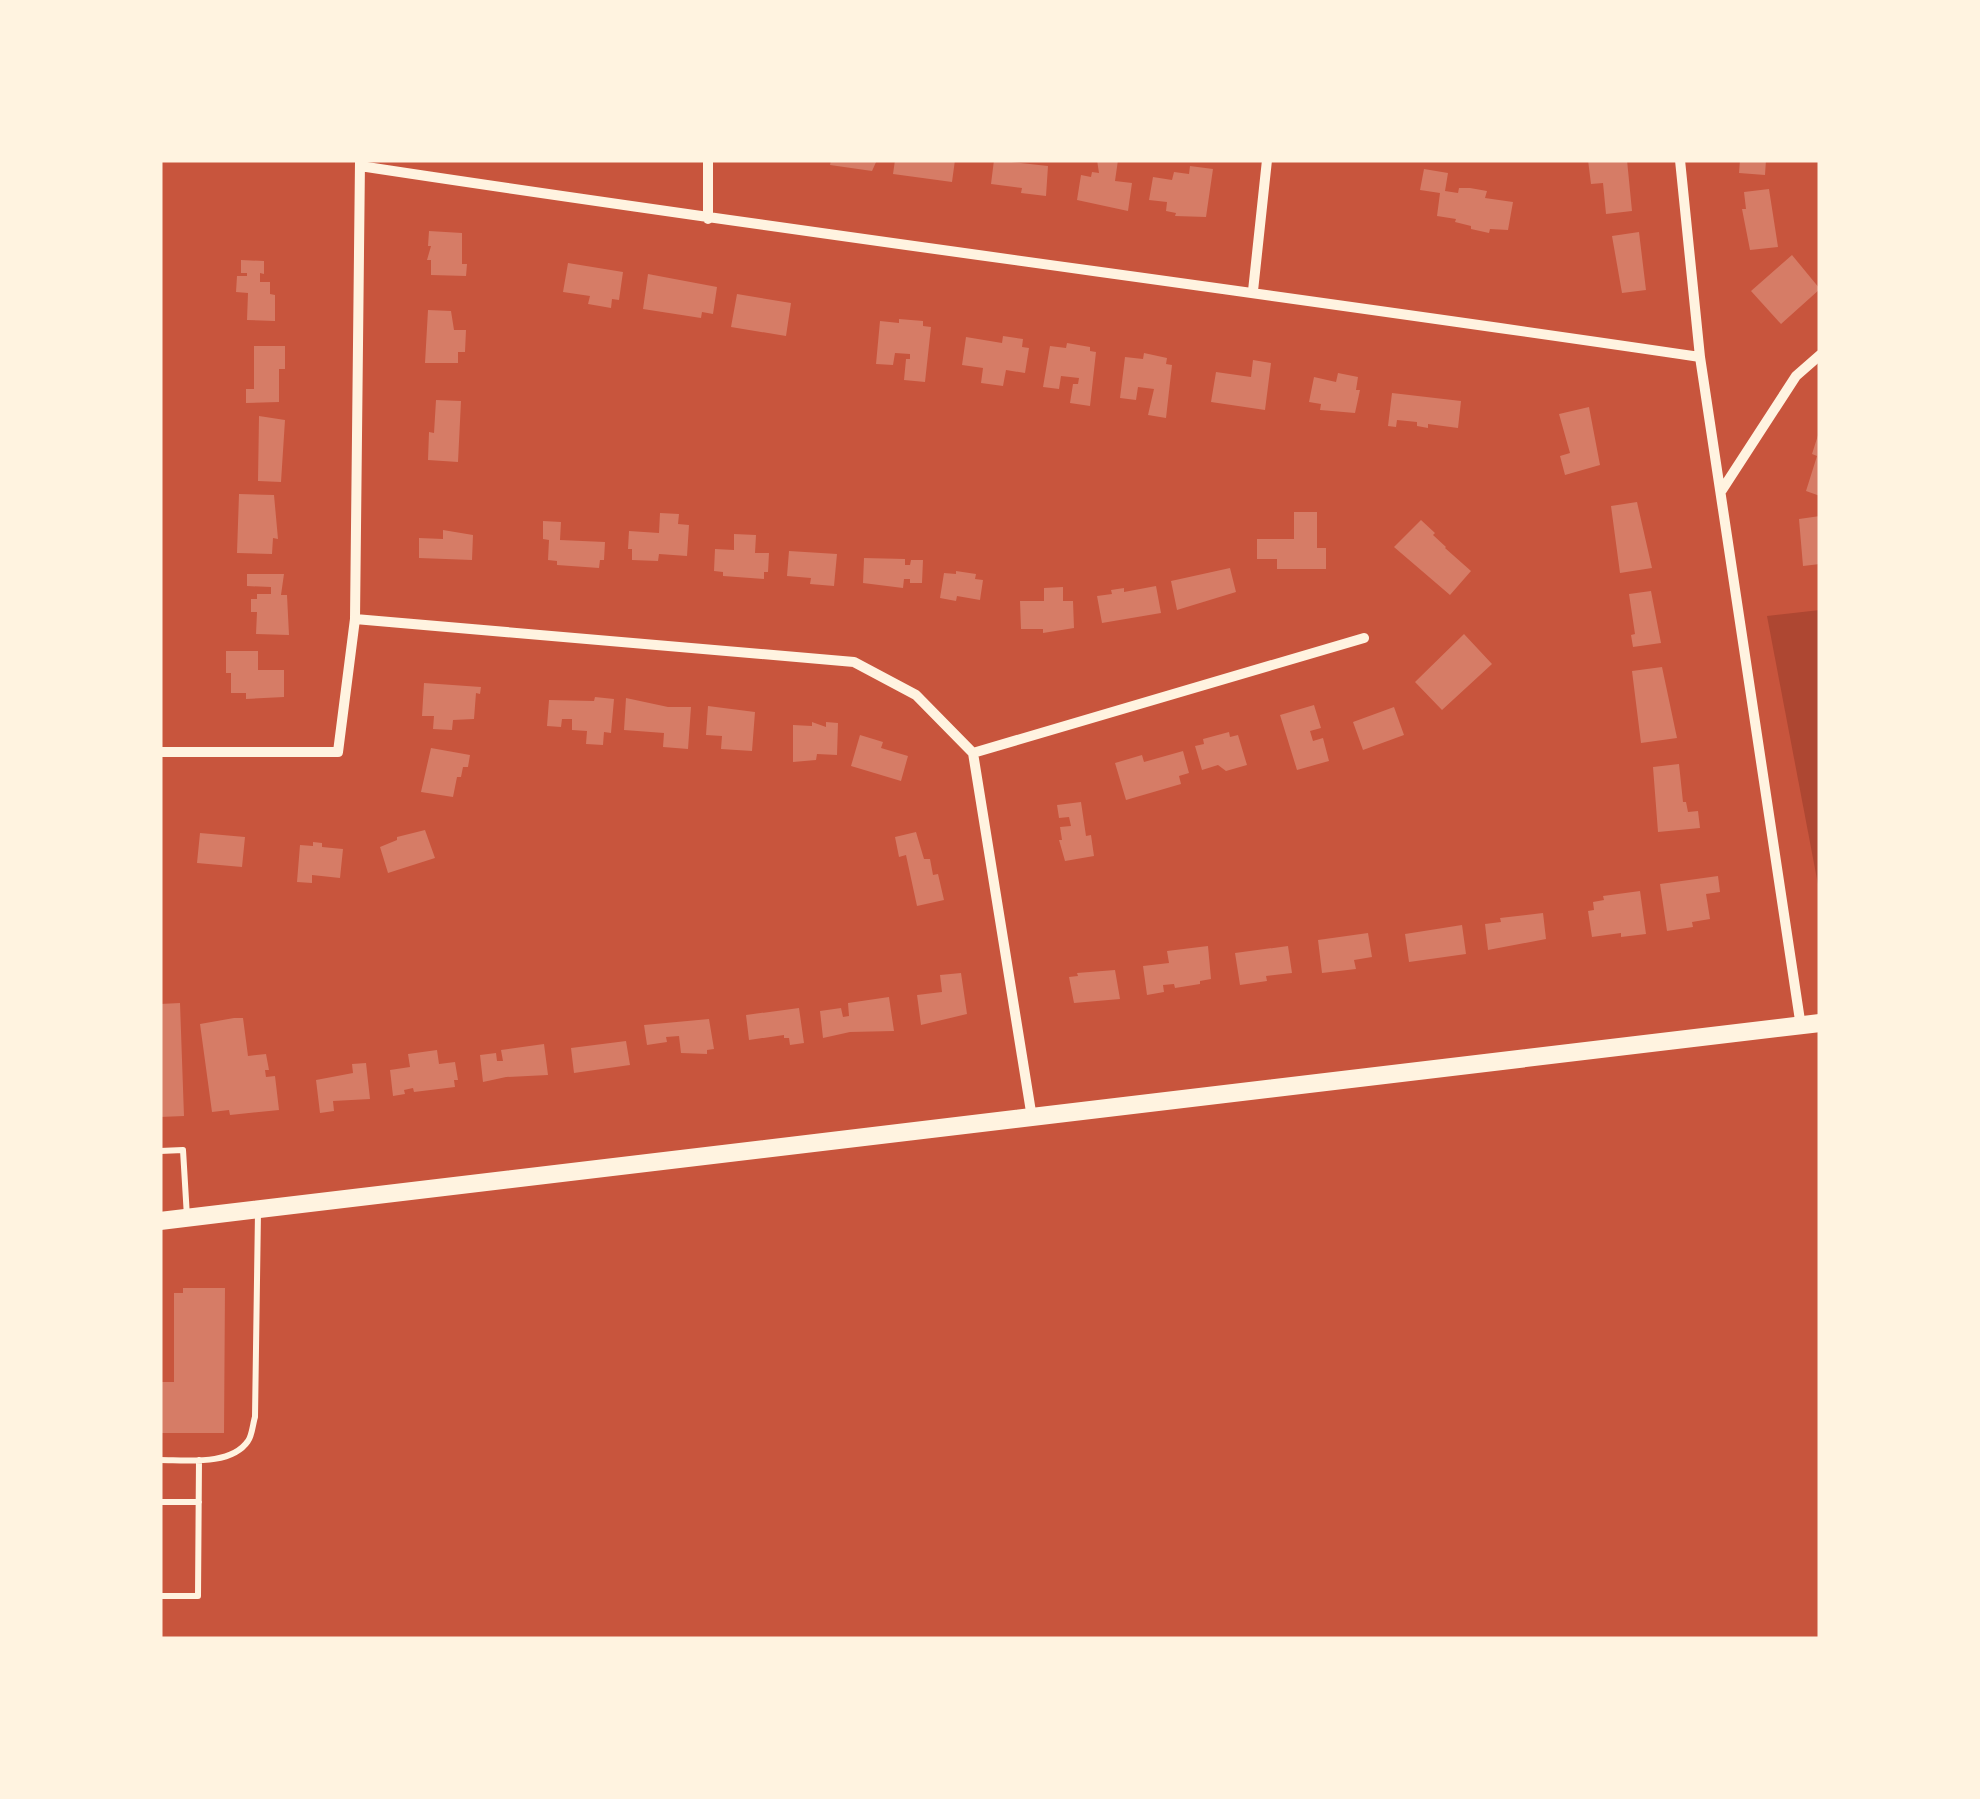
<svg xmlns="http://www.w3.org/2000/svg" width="1980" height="1799" font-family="'Nunito Sans',sans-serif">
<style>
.green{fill:#ae4732}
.building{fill:#d67c66}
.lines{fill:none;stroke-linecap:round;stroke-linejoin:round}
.service{stroke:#fff3e0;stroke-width:6}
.minor{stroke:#fff3e0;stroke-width:10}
.secondary{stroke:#fff3e0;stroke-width:18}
</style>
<rect width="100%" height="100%" fill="#c8553d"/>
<path class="green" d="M1820,610V895L1767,616Z"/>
<path class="building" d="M831,160H877L872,171L830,165Z
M895,160H955L952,182L893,174Z
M994,160L1048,166L1046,196L1021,193L1022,188L991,184Z
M1097,160H1118L1115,181L1132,183L1128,211L1077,200L1081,175L1091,177L1092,172L1099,173Z
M1588,160H1627L1632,211L1606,214L1603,183L1591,184Z
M1740,160H1766L1765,175L1739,173Z
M1190,166L1213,169L1206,217L1175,216L1176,213L1166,211L1167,202L1149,200L1153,177L1172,180L1174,172L1189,174Z
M1424,169L1448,173L1445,191L1458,193L1459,188H1470L1487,191L1485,198L1513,202L1508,230L1490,229L1489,233L1471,229V226L1455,222L1456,219L1437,216L1440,193L1420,190Z
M1769,189L1778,247L1750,250L1742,209H1746L1744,192Z
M429,231L462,233V264H467L466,276L431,275V260H427L431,246H428Z
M1639,232L1646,290L1622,293L1612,236Z
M1792,255L1820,289L1781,324L1751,291Z
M241,260L264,261V274L260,273V282H270V294L275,295V321L247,320L248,293L236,292L237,276H247V273H241Z
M568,263L623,272L619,300L612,299L611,308L588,304L590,296L563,292Z
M648,274L717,287L713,314L702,312L701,318L643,309Z
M737,294L791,303L786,336L731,327Z
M428,310L451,311L454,330H466L465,352H458V363H425Z
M899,319L923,321V326L931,327L925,382L904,380L906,359H910V354L895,353L893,365L876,364L880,321L899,323Z
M1003,336L1023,339L1022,347L1029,348L1025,373L1006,370L1003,386L981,383L983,368L962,365L966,337L1002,343Z
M1067,343L1090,347V351L1096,352L1090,406L1070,403L1073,384H1078L1079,378L1061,376L1059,389L1043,387L1050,346L1066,348Z
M254,346H285V369H279V402L246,403V389H254Z
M1144,353L1167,358L1166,364L1172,365L1166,418L1148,415L1154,389L1138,387L1136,400L1120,398L1125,357L1143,359Z
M1253,360L1271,363L1265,410L1211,402L1216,372L1251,377Z
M1338,373L1358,377L1356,390H1360L1355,413L1320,410L1321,404L1309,402L1314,377L1336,382Z
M1392,393L1461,401L1458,428L1428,424V428L1417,426V422L1397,420L1396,427L1388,426Z
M436,400L461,401L458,462L428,460L429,432L434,433Z
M1589,407L1600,465L1565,475L1560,456L1570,453L1559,414Z
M259,416L285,420L281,482L258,481Z
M1819,432H1820V496L1806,491L1817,456L1812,454Z
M239,494L274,495L278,539L273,538L272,554L237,553Z
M1637,502L1652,568L1620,573L1611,506Z
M1294,512H1317V548H1326V569H1277V559H1257V539H1294Z
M660,513L679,514L678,524L689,525L687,556L659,554L658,561L632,560V549H628L629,531L659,533Z
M1820,516V564L1803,566L1799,519Z
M1421,520L1435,533L1433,535L1446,547L1445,548L1471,571L1450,595L1394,547Z
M543,521L561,522L560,540L605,542L604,560H600L599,568L557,565V561L548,560L549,540L543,539Z
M443,530L473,535L472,560L419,558V538L443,539Z
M734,534L756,535L755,553H769L768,572H764V579L723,576V572L714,571L715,549L734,550Z
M789,551L837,554L834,586L810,584L811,578L787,576Z
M864,558L905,559V565H910L911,560H923L922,583H910V579H904L903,588L863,583Z
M1230,568L1236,592L1177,610L1171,581Z
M956,571L976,574L975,579L983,580L980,600L957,596L956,601L940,598L944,573L956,574Z
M247,574H284L281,595H287L289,635L256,634L257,612H251V599H257V594H271V587L247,586Z
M1156,586L1161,613L1102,623L1097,596L1112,594L1111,590L1124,588V592Z
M1063,587V601H1073L1074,628L1043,633V629H1021L1020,601H1044V588Z
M1651,591L1661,643L1633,647L1631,635L1635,634L1629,594Z
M1464,634L1492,664L1442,710L1415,682Z
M226,651H258V670H284V697L246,699V693H231V673H226Z
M1662,667L1677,738L1641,743L1632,671Z
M424,683L481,687L480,694L476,693L474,719L453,720L452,730L433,729L434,716H422Z
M595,697L614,699L611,733L604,732L603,745L586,744L587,731L572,730V719H562L561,727L547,726L549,700L594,701Z
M626,698L668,707H691L688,749L663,747L664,733L624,730Z
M1314,705L1321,728L1310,731L1313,741L1323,738L1329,761L1297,770L1280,715Z
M708,706L755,712L752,751L721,749L722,736L706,735Z
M1394,707L1404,735L1363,750L1353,722Z
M812,722L826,727V722L838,723L837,755L817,754L816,760L793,762V725L812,726Z
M1229,732L1230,737L1238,735L1247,765L1226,771L1218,765L1202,770L1195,746L1204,744L1203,739Z
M860,735L883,742L881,748L908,756L901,781L851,766Z
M431,748L470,755L468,767H463L461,777H457L453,797L421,792Z
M1183,751L1189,773L1179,776L1181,784L1126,800L1115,763L1142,755L1144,762Z
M1679,764L1683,802H1686L1688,812L1698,811L1700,828L1658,832L1653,767Z
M1081,802L1086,836L1091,835L1094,856L1065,861L1059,840H1062L1060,827L1071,826L1069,817L1059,818L1057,805Z
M425,830L435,858L388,873L380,847L397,840V837Z
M916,832L924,859H930L933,875L938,874L944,900L917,906L906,855L899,857L895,837Z
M200,833L245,837L242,867L197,863Z
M313,842L322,843V847L343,849L340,878L312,875V883L297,882L300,845L313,846Z
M1718,876L1720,892L1706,894L1710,919L1692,922L1693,927L1667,931L1660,884Z
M1640,891L1646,934L1621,937V933L1592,937L1588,911L1594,910L1593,902L1604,900L1603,896Z
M1543,913L1546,939L1488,950L1485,924L1501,922L1500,918Z
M1462,925L1466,954L1409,962L1405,934Z
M1368,933L1372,957L1354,960L1356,969L1322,973L1318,940Z
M1208,946L1211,979L1200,981V984L1175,988L1174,984L1163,985L1164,992L1147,995L1143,966L1169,963L1167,951Z
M1288,946L1292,973L1266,976L1267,981L1240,985L1235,953Z
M1115,970L1120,999L1074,1003L1069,977L1078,976L1077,973Z
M961,973L967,1014L921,1025L917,995L942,992L940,975Z
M889,997L894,1031L850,1032L823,1038L820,1011L841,1008L843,1017L849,1016L848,1003Z
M180,1003L184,1116L160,1117V1004Z
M799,1008L804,1043L790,1045L789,1038H784V1035L749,1040L746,1015Z
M234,1018H243L248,1056L266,1054L269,1070H265L266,1077L275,1076L279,1110L230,1115L229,1110L212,1112L200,1024Z
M709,1019L714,1049L707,1050V1054L681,1053L679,1036L666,1037L667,1042L647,1045L644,1025Z
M626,1041L630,1065L574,1073L571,1048Z
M544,1044L548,1075L506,1077L483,1082L480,1055L496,1053L497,1061H503L501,1050Z
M437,1050L439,1064L455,1062L458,1080H454L455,1087L414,1092L413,1088L404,1090L405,1094L393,1096L390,1070L410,1067L408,1054Z
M366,1063L370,1099L333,1101L334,1111L320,1113L316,1080L353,1073L352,1064Z
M183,1288H225L224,1433H160V1382H174V1293H183Z"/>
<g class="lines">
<path class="service" d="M160,1151L183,1150L187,1217
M160,1460C186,1460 231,1466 248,1441C252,1436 253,1423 255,1417L258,1212
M160,1502H199
M160,1596H198L199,1460"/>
<path class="minor" d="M1680,160L1700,357L1801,1027
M360,166C806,234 1254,291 1700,357
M708,219V160
M1253,291L1267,160
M1722,490L1796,376L1820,355
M355,619L854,662L916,695L973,753L1032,1118
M160,752H338L355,619L360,161
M973,753L1364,638"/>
<path class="secondary" d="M160,1221L1820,1023"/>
</g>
<rect width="1980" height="1799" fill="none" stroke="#fff3e0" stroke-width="325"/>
</svg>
